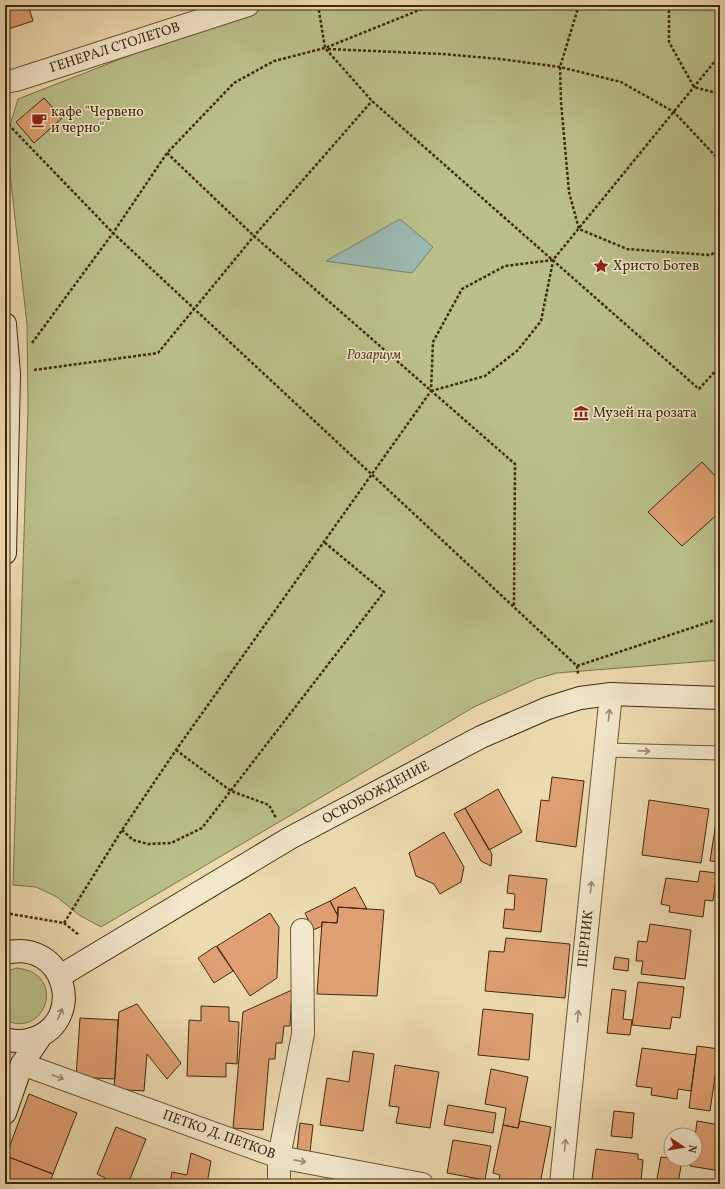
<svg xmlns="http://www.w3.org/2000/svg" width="725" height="1189" font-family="Vollkorn,serif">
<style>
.green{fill:#bbc08a;stroke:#7d754c}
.water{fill:#9bbab2;stroke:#768070}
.building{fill:#e0a073;stroke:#3f2a0d}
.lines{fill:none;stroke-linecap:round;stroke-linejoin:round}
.lane-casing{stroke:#6b5636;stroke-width:15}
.street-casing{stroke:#6b5636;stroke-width:24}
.secondary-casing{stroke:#3f2a0d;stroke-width:24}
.path{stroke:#3f2a0d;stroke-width:2.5;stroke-dasharray:3 2;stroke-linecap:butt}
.lane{stroke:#f4e8cc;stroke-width:13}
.street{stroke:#f4e8cc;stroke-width:22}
.secondary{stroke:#f4e8cc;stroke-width:22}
.oneway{stroke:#9a896c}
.labels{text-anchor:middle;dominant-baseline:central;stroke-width:3;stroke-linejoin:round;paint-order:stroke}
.street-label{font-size:14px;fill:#3f2a0d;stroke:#f4e8cc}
.poi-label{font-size:14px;fill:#3f2a0d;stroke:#f4e8cc;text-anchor:start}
.park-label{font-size:14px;font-style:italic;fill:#584826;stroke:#f4e8cc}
</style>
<rect width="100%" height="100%" fill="#eedcb1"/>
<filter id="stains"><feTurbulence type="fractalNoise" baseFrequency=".005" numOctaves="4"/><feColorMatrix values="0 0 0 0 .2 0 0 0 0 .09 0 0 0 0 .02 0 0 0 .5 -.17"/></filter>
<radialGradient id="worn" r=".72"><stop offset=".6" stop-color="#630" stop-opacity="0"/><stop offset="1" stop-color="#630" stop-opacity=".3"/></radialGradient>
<path class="green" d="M259,5H720V660L557,673L536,679L474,707L101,927L79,915L57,897L36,887L13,885L28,408L27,324L6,139L18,99Z
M16,968C68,972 46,1040 5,1020V972Z"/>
<path class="water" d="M400,219L433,247L412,273L326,261Z"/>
<path class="building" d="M5,5H28L33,21L5,30Z
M44,98L62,118L34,143L16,122Z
M702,462L720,481V512L682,546L648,512Z
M719,773H720V799H718Z
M552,777L584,781L576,847L536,841L541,800L549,801Z
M498,789L522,832L489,850L465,808Z
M649,800L709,809L701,863L642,855Z
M465,808L492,854L491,866L481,861L454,814Z
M718,809H720V862L710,861Z
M444,832L464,867L461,882L440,894L434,884L416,876L409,853Z
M700,871L717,873L713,901L705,900L703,917L669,912L670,906L661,904L666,878L698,882Z
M509,875L547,879L541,932L503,928L505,909L514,910L515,894L507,893Z
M355,887L367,909L338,907V916L330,901Z
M330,901L338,916L337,923L322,922V926L313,930L305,913Z
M338,907L384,910L377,996L317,994L322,922L337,923Z
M270,913L279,927L277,978L250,996L217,946Z
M650,924L691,930L685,979L641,974L643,961H636L638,941L647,942Z
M506,938L570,944L565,998L485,991L489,951L504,952Z
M216,946L233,971L214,983L198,958Z
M615,957L629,959L628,971L613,969Z
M638,982L684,987L680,1018L672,1017L670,1029L632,1025Z
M612,989L626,991L623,1019L632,1020L630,1035L607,1033Z
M292,990L290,1026H284L282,1043H276L275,1059H269L263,1130L233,1128L243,1012Z
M137,1004L181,1063L167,1079L147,1054L144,1091L114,1089L119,1012Z
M201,1006L229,1007V1021L239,1022L237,1064L226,1063V1077L187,1076L189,1020L201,1021Z
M483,1009L533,1014L529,1060L478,1055Z
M80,1018L118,1020L115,1079L76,1077Z
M697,1046L719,1049L710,1111L689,1108Z
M642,1048L696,1055L691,1091L678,1089L677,1099L651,1095L652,1088L636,1086Z
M353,1051L374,1054L363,1131L320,1125L327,1078L349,1082Z
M395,1065L439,1072L430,1128L396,1123L399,1107L389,1106Z
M491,1069L528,1077L518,1128L503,1125L506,1108L485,1104Z
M29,1094L77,1113L53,1174L6,1156Z
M448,1105L496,1113L493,1133L444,1125Z
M614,1111L634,1113L632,1138L611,1136Z
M520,1121L551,1127L540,1184H515L499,1181L500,1175L493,1173L503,1125L518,1128Z
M697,1121L720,1125V1171L690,1166L691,1159H695V1137Z
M300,1123L313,1125L310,1152L297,1151Z
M116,1127L146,1139L128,1184H103L105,1178L97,1174Z
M453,1140L491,1146L485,1180L447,1173Z
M596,1149L638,1154V1159L643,1160L641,1180L635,1179L634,1184H606V1181L592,1179Z
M191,1153L211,1161L207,1184H159L160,1181L170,1183L172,1172L187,1175Z
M6,1156L53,1174L49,1184H5Z
M661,1157L682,1160L678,1184H656Z"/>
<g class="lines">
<defs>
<path id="lane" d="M605,750L720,753"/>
<path id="street" d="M5,82L16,80L248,5
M22,1064L279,1157L422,1184
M279,1184V1157L303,1034L302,930
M561,1184L611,694"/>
<path id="secondary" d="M5,324L9,374L5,553
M5,953C65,938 86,1019 35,1038C25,1042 15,1042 5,1039
M60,976L290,838L481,737L548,708L580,698L611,694L720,698
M5,1113L22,1064L41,1036"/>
</defs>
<use href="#lane" class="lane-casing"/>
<use href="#street" class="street-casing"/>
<use href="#secondary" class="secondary-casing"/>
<path class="path" d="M318,5L325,48L372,101L699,389L720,366
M579,5L560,67L561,102L569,192L579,229L627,249L709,255L720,251
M669,5V42L694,87L720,94
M328,49L442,54L500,59L560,67L621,82L674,112L720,161
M5,121L113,233L577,666L578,674
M167,153L254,236L515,464L514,606
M32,343L113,233L167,153L234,83L274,61L325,48L432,5
M34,370L158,353L254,236L372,101
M431,391L485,376L518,350L541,321L553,261
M577,666L712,621L720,624
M176,750L231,791L269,805L276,818
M122,830L133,840L148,844L171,843L202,828L384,592L324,542
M5,913L64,923L122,830L176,750L431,391L433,342L462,289L505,266L553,260L720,55
M64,923L79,935"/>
<use href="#lane" class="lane"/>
<use href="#street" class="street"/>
<use href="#secondary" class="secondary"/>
</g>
<defs><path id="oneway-shaft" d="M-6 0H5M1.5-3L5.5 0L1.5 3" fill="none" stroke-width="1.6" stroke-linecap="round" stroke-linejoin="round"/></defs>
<g class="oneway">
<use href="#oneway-shaft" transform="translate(609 715) rotate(-84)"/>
<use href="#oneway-shaft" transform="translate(644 751) rotate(2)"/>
<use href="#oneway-shaft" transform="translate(591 887) rotate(-84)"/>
<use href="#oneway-shaft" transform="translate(60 1014) rotate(-67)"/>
<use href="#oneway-shaft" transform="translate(578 1016) rotate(-84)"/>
<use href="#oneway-shaft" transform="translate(58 1077) rotate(20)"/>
<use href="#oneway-shaft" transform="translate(565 1145) rotate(-84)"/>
<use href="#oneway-shaft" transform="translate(300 1161) rotate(11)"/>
</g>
<defs>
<symbol id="cafe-bare" viewBox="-9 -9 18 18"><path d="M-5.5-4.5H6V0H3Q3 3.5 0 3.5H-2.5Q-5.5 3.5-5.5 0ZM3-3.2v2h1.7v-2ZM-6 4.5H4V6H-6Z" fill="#8f2418" stroke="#f4e8cc" stroke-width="2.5" paint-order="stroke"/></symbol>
<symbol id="sight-bare" viewBox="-9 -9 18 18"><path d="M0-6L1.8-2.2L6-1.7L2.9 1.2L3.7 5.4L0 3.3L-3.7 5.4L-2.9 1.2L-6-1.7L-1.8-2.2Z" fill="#8f2418" stroke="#f4e8cc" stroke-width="2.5" paint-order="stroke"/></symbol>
<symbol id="museum-bare" viewBox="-9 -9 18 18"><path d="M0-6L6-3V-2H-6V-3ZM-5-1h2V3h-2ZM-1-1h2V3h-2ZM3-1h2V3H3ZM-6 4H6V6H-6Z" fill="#8f2418" stroke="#f4e8cc" stroke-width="2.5" paint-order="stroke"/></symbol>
</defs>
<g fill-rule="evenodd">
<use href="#cafe-bare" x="28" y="109" width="22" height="22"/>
<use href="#sight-bare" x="590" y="255" width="22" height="22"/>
<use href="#museum-bare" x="570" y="402" width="22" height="22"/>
</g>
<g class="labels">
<g class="street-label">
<text transform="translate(115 48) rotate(-18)">ГЕНЕРАЛ СТОЛЕТОВ</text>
<text transform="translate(376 793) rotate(-28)">ОСВОБОЖДЕНИЕ</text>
<text transform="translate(586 939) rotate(-84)">ПЕРНИК</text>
<text transform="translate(219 1135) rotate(20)">ПЕТКО Д. ПЕТКОВ</text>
</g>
<g class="poi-label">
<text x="51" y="112">кафе "Червено<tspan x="51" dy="16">и черно"</tspan></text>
<text x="613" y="266">Христо Ботев</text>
<text x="593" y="413">Музей на розата</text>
</g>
<g class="park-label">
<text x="374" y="355">Розариум</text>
</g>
</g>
<rect width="725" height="1189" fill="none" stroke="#eedcb1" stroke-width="20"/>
<rect x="6" y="6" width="713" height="1177" fill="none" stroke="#3f2a0d" stroke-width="2"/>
<rect x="10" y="10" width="705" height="1169" fill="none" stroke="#3f2a0d"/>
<g transform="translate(683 1147) rotate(102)"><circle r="19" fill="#f4e8cc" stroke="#ac9c80"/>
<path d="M0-3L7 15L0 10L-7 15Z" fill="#8f2418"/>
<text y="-6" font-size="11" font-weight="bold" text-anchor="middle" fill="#3f2a0d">N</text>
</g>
<rect width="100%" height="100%" filter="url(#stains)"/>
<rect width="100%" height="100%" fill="url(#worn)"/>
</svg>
